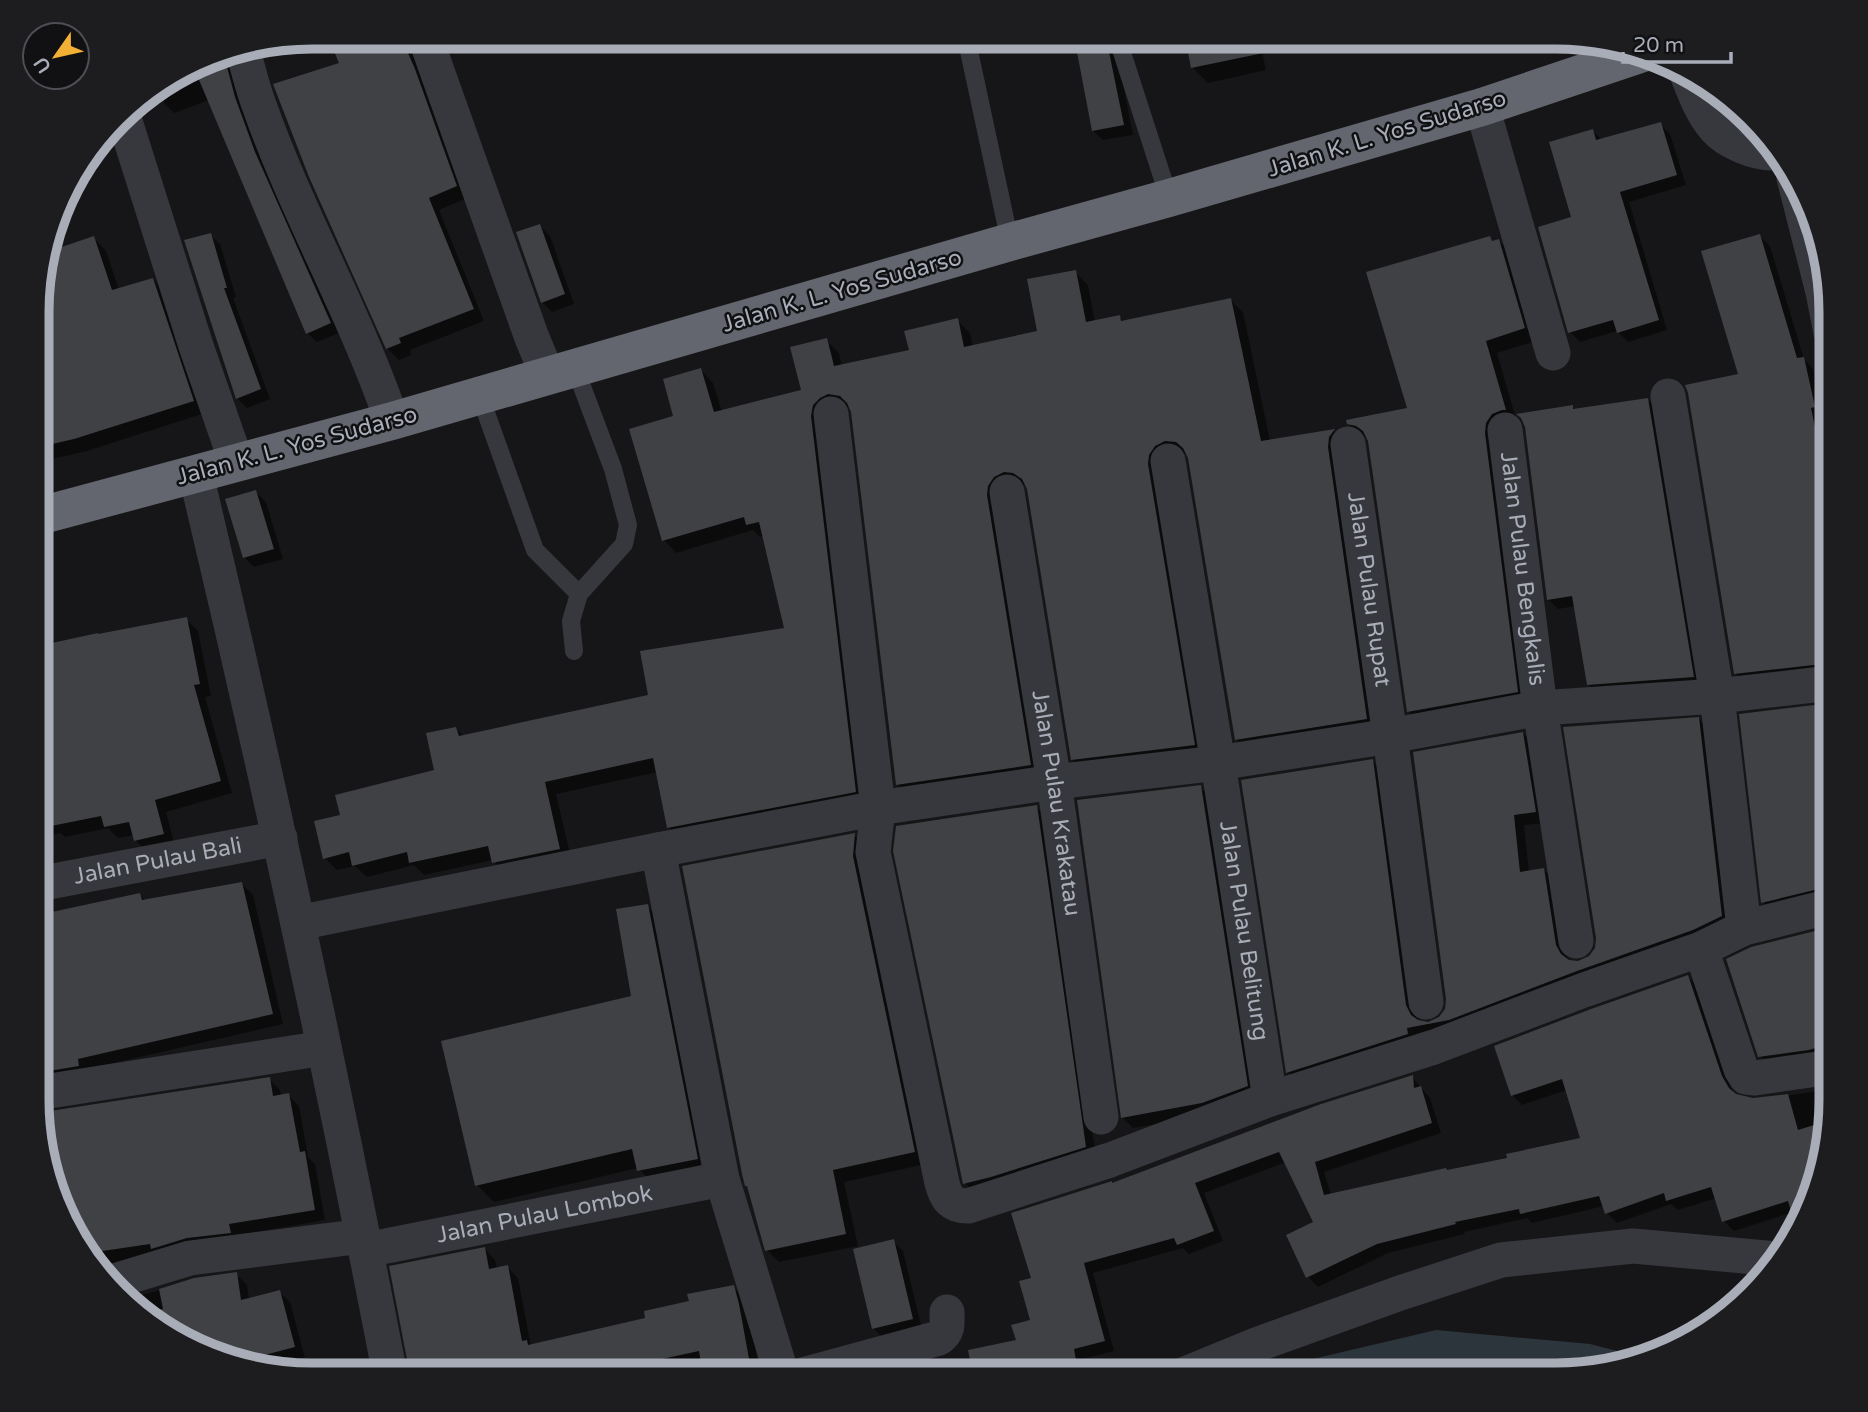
<svg xmlns="http://www.w3.org/2000/svg" width="1868" height="1412" font-family="'Varela Round',sans-serif">
<style>
.water{fill:#2c353c}
.shadow{fill:#0007}
.building{fill:#404145}
.lines{fill:none;stroke-linecap:round;stroke-linejoin:round}
.lane{stroke:#37383d;stroke-width:18}
.street{stroke:#37383d;stroke-width:35}
.highway{stroke:#63666e;stroke-width:38}
.labels{text-anchor:middle;dominant-baseline:central;stroke-width:5;stroke-linejoin:round;paint-order:stroke}
.street-label{font-size:23px;fill:#a8adb8;stroke:#111113}
.rim{fill:none;stroke:#a8adb8;stroke-width:9}
</style>
<rect width="100%" height="100%" fill="#161618"/>
<path class="water" d="M1436,1330L1590,1344L1637,1356L1556,1375H1244Z"/>
<path class="shadow" d="M331,37H406L426,82L467,198L439,210L484,321L410,350L411,355L399,360L387,348L342,64Z
M1259,37L1266,70L1208,83L1193,68Z
M1108,49L1118,59L1133,135L1103,140L1093,131Z
M233,50L339,333L317,342L307,333L209,100L174,113L164,103L159,88L223,51Z
M1660,124L1670,134L1686,185L1629,202L1667,330L1628,342L1617,331L1580,342L1570,332L1573,218L1593,131L1602,140Z
M540,226L550,236L574,304L552,312L542,302Z
M210,235L220,244L236,297L233,298L270,399L247,408L237,398Z
M1760,236L1770,246L1804,359L1813,369L1824,417L1820,418L1831,471V673L1745,683L1735,673L1740,376Z
M94,238L106,251L119,290L153,279L165,292L205,413L87,451L39,462V276L46,254Z
M1489,238L1494,242L1499,241L1511,253L1536,341L1497,353L1517,422L1529,704L1421,724L1409,712L1368,437L1361,436L1348,423L1409,410Z
M1075,272L1088,285L1095,322L1120,317L1124,322L1230,300L1243,312L1270,441L1334,431L1346,442L1379,731L1249,752L1236,739L1188,454L1179,453L1206,758L1085,772L1072,759L1027,485L1018,484L1042,777L910,797L897,784L851,407L843,406L867,804L681,840L668,827L658,772L556,794L572,862L507,875L493,860L424,875L414,865L367,877L355,866L337,870L325,858L342,816L437,772L456,728L464,737L650,696L786,629L764,536L760,537L753,530L676,553L664,540L675,417L701,370L713,383L722,412L803,391L826,340L839,353L842,366L911,352L957,320L970,333L973,347L1039,333Z
M1648,400L1658,409L1703,687L1598,694L1588,684L1576,606L1558,609L1548,599L1572,406L1576,411Z
M256,492L266,502L283,559L254,567L244,557Z
M186,619L198,631L211,696L205,697L232,793L166,812L175,846L148,852L135,840L134,835L118,838L108,828L65,837L61,833L38,837V647Z
M1831,705V897L1773,912L1763,902Z
M1699,719L1710,730L1733,927L1299,1083L1288,1072L1372,761L1383,772L1416,1017L1419,1023L1430,1024L1440,1019L1446,1010L1523,733L1534,745L1546,823L1524,825L1529,872L1544,870L1555,881L1567,957L1569,962L1579,963L1589,958L1596,950Z
M1200,787L1211,798L1258,1097L1213,1114L1133,1128L1122,1117Z
M1036,807L1047,818L1096,1157L976,1194L965,1183Z
M854,835L866,847L926,1164L844,1182L858,1246L779,1262L767,1250Z
M242,884L253,895L283,1024L88,1069L37,1087L38,914L46,913L47,915L140,895L146,901Z
M647,906L664,923L713,1175L656,1187L638,1168L494,1202L477,1185L633,997Z
M1831,929V1058L1770,1066L1760,1056Z
M1688,977L1698,987L1731,1087L1736,1096L1758,1100L1831,1089V1119L1810,1206L1800,1222L1793,1212L1734,1231L1724,1221L1717,1198L1678,1210L1671,1204L1617,1223L1607,1213L1604,1206L1532,1223L1527,1218L1464,1232L1465,1234L1388,1253L1318,1287L1308,1277L1316,1223L1286,1162L1204,1193L1223,1241L1189,1254L1183,1248L1093,1273L1114,1351L1082,1359L1085,1370L1066,1375H975L1018,1342L1032,1321L1034,1279L1113,1185L1412,1077L1430,1098L1441,1133L1324,1172L1331,1195L1509,1159L1582,1139L1567,1090L1522,1105L1512,1095Z
M269,1079L280,1090L281,1096L288,1095L299,1106L308,1157L315,1164L325,1220L239,1235L108,1278L65,1222Z
M893,1241L903,1251L922,1329L883,1338L873,1328Z
M485,1249L495,1260L497,1269L507,1267L518,1278L531,1347L647,1319L733,1287L744,1298L750,1317L760,1375H705L703,1363L646,1375H411Z
M236,1274L247,1285L249,1299L279,1292L290,1302L305,1358L265,1368L207,1354L131,1307L126,1300L195,1279Z"/>
<path class="building" d="M328,37H401L415,69L457,186L429,198L474,309L399,338L401,343L386,349L309,177L273,84L339,63Z
M1185,37H1277L1278,50L1191,68Z
M1108,47L1124,125L1092,131L1077,52Z
M223,52L235,97L255,152L331,323L306,334L194,68Z
M1661,122L1677,175L1620,192L1659,320L1617,333L1613,320L1568,333L1538,227L1571,217L1549,142L1593,129L1596,140Z
M540,224L565,294L541,303L516,232Z
M211,233L227,288H224L261,389L236,399L184,240Z
M1760,234L1797,358L1804,357L1815,407L1811,408L1822,461L1817,462L1831,521V663L1734,674L1688,393L1685,385L1738,374L1701,251Z
M94,236L112,290L153,278L194,401L74,439L39,447V276L47,252Z
M1490,236L1492,241L1499,239L1525,328L1486,341L1506,410H1502L1492,414L1486,423L1485,433L1518,692L1407,712L1368,441L1363,431L1356,426L1347,424L1346,420L1407,408L1366,272Z
M1076,270L1086,322L1120,315L1121,321L1231,298L1261,441L1335,429L1329,437L1328,447L1367,719L1235,740L1188,458L1183,448L1176,442L1165,441L1155,446L1149,455L1148,464L1195,745L1071,760L1027,489L1022,479L1013,473L1004,472L994,477L988,486L987,495L1031,765L896,785L851,412L847,403L840,396L828,394L820,398L813,405L811,416L856,792L667,828L653,758L545,782L560,849L492,863L488,846L409,863L407,852L352,866L349,852L323,859L314,821L340,815L335,795L434,770L426,733L456,727L459,736L648,695L640,651L784,628L759,522L746,525L744,517L662,541L629,429L673,416L663,379L701,368L714,412L801,390L790,347L827,338L834,366L909,350L904,331L958,318L964,347L1037,331L1027,279Z
M1648,398L1694,677L1587,685L1572,596L1547,600L1525,427L1521,418L1516,414L1573,405V409Z
M256,490L274,549L243,558L225,499Z
M187,617L200,684L194,685L221,781L155,800L164,834L134,841L129,822L104,827L101,816L51,826L50,821L38,824V646L98,633V634Z
M1831,703V886L1761,903L1739,714Z
M1699,717L1722,916L1693,930L1577,971L1449,1020L1407,1028L1408,1034L1286,1073L1241,780L1373,759L1406,1005L1411,1015L1418,1020L1428,1022L1439,1017L1445,1009L1446,999L1413,752L1523,732L1536,812L1514,815L1520,872L1544,868L1556,945L1561,954L1569,960L1578,961L1589,956L1595,948L1596,938L1563,727Z
M1201,785L1248,1086L1202,1103L1121,1118L1077,800Z
M1037,805L1086,1147L991,1177L963,1184L893,851L896,826Z
M855,833L853,856L915,1152L833,1170L846,1234L765,1251L747,1186H745L742,1174L682,866Z
M242,882L273,1014L78,1059L79,1066L37,1073L38,915L140,893L142,900Z
M648,904L698,1159L637,1171L632,1149L475,1186L441,1041L631,996L616,909Z
M1831,927V1043L1809,1050L1758,1057L1726,959L1751,947Z
M1688,975L1722,1076L1729,1088L1736,1094L1753,1098L1788,1094L1798,1130L1830,1120L1810,1206L1796,1228L1788,1201L1722,1222L1711,1187L1666,1201L1664,1193L1605,1214L1599,1196L1520,1214L1519,1209L1455,1222L1456,1224L1377,1244L1306,1278L1286,1235L1313,1222L1279,1152L1195,1183L1214,1231L1177,1245L1174,1238L1084,1263L1105,1341L1074,1349L1076,1360L1022,1375H973L968,1350L1016,1340L1011,1325L1030,1320L1019,1281L1031,1278L1011,1213L1112,1181V1183L1321,1104L1413,1075L1414,1088L1421,1086L1432,1123L1315,1162L1324,1195L1446,1168L1447,1170L1507,1158L1506,1154L1580,1138L1562,1079L1511,1096L1494,1046L1591,1009Z
M270,1077L273,1096L289,1093L300,1152L305,1151L315,1210L229,1224L231,1233L187,1238L151,1249L150,1244L89,1253L65,1222L37,1119V1113Z
M894,1239L913,1319L872,1329L853,1249Z
M485,1247L489,1269L508,1265L522,1341L527,1340L528,1345L645,1318L644,1311L689,1301L687,1294L734,1285L739,1304L752,1375H703L699,1351L634,1365L637,1375H410L389,1266Z
M237,1272L241,1300L280,1290L295,1347L238,1362L207,1354L140,1313L163,1309L159,1289L194,1278Z"/>
<g class="lines">
<path class="lane" d="M966,37L1010,242
M1117,37L1169,198
M480,396L535,550L579,594
M574,651L571,621L579,594L624,544L628,525L613,469L575,368"/>
<g class="street">
<path d="M425,37L532,338L548,376"/>
<path d="M242,48C248,67 252,87 259,105C297,213 355,313 392,421"/>
<path d="M1687,74C1694,92 1702,113 1715,128C1727,142 1756,154 1774,153"/>
<path d="M1482,107L1553,353"/>
<path d="M123,115L196,346L237,464"/>
<path d="M1794,178L1823,292L1831,333"/>
<path d="M1668,396L1717,696L1744,928"/>
<path d="M831,414L878,808L873,852L942,1183C946,1198 951,1206 968,1206L1110,1160L1270,1099L1434,1047L1584,990L1701,949L1744,928L1831,906"/>
<path id="s1" d="M1505,430L1540,708L1576,941"/>
<path id="s2" d="M1348,444L1390,736L1426,1002"/>
<path id="s3" d="M1168,461L1218,763L1270,1099"/>
<path d="M196,475C267,773 332,1073 390,1375"/>
<path id="s4" d="M1007,492L1054,782L1101,1117"/>
<path d="M658,850L722,1179L782,1375"/>
<path id="s5" d="M38,884L280,838"/>
<path d="M298,923L658,850L878,808L1054,782L1218,763L1390,736L1540,708L1717,696L1831,683"/>
<path d="M1701,949L1741,1069L1746,1077L1755,1078L1831,1067"/>
<path d="M37,1093L324,1048"/>
<path id="s6" d="M366,1250L722,1179"/>
<path d="M111,1282L190,1258L363,1236"/>
<path d="M803,1375L939,1338C949,1331 947,1323 947,1312"/>
<path d="M1183,1375L1256,1345L1400,1293L1501,1260L1633,1246L1777,1259"/>
</g>
<path class="highway" d="M39,516L392,421L1010,242L1169,198L1482,107L1643,53"/>
</g>
<g class="labels">
<g class="street-label">
<text transform="translate(1387 134) rotate(-17)">Jalan K. L. Yos Sudarso</text>
<text transform="translate(842 291) rotate(-16)">Jalan K. L. Yos Sudarso</text>
<text transform="translate(297 446) rotate(-15)">Jalan K. L. Yos Sudarso</text>
<text stroke="none"><textPath href="#s1" startOffset="140">Jalan Pulau Bengkalis</textPath></text>
<text stroke="none"><textPath href="#s2" startOffset="147">Jalan Pulau Rupat</textPath></text>
<text stroke="none"><textPath href="#s4" startOffset="315">Jalan Pulau Krakatau</textPath></text>
<text stroke="none"><textPath href="#s5" startOffset="122">Jalan Pulau Bali</textPath></text>
<text stroke="none"><textPath href="#s3" startOffset="476">Jalan Pulau Belitung</textPath></text>
<text stroke="none"><textPath href="#s6" startOffset="182">Jalan Pulau Lombok</textPath></text>
</g>
</g>
<path d="M0 0H1868V1412H0ZM312 49H1556A263 263 0 0 1 1819 312V1100A263 263 0 0 1 1556 1363H312A263 263 0 0 1 49 1100V312A263 263 0 0 1 312 49Z" fill="#1d1d20" fill-rule="evenodd"/>
<path class="rim" d="M312 49H1556A263 263 0 0 1 1819 312V1100A263 263 0 0 1 1556 1363H312A263 263 0 0 1 49 1100V312A263 263 0 0 1 312 49Z"/>
<g transform="translate(56 56) rotate(236)"><circle r="33" fill="#111113" stroke="#4d4f55" stroke-width="2"/>
<path d="M0-5L12 26L0 18L-12 26Z" fill="#f2b134"/>
<text y="-10" font-size="19" font-weight="bold" text-anchor="middle" fill="#a8adb8">U</text>
</g>
<path d="M1623 52v10h108v-10" fill="none" stroke="#a8adb8" stroke-width="3.5"/>
<text x="1633" y="52" font-size="21" fill="#a8adb8" stroke="#111113" stroke-width="5" paint-order="stroke">20 m</text>
</svg>
